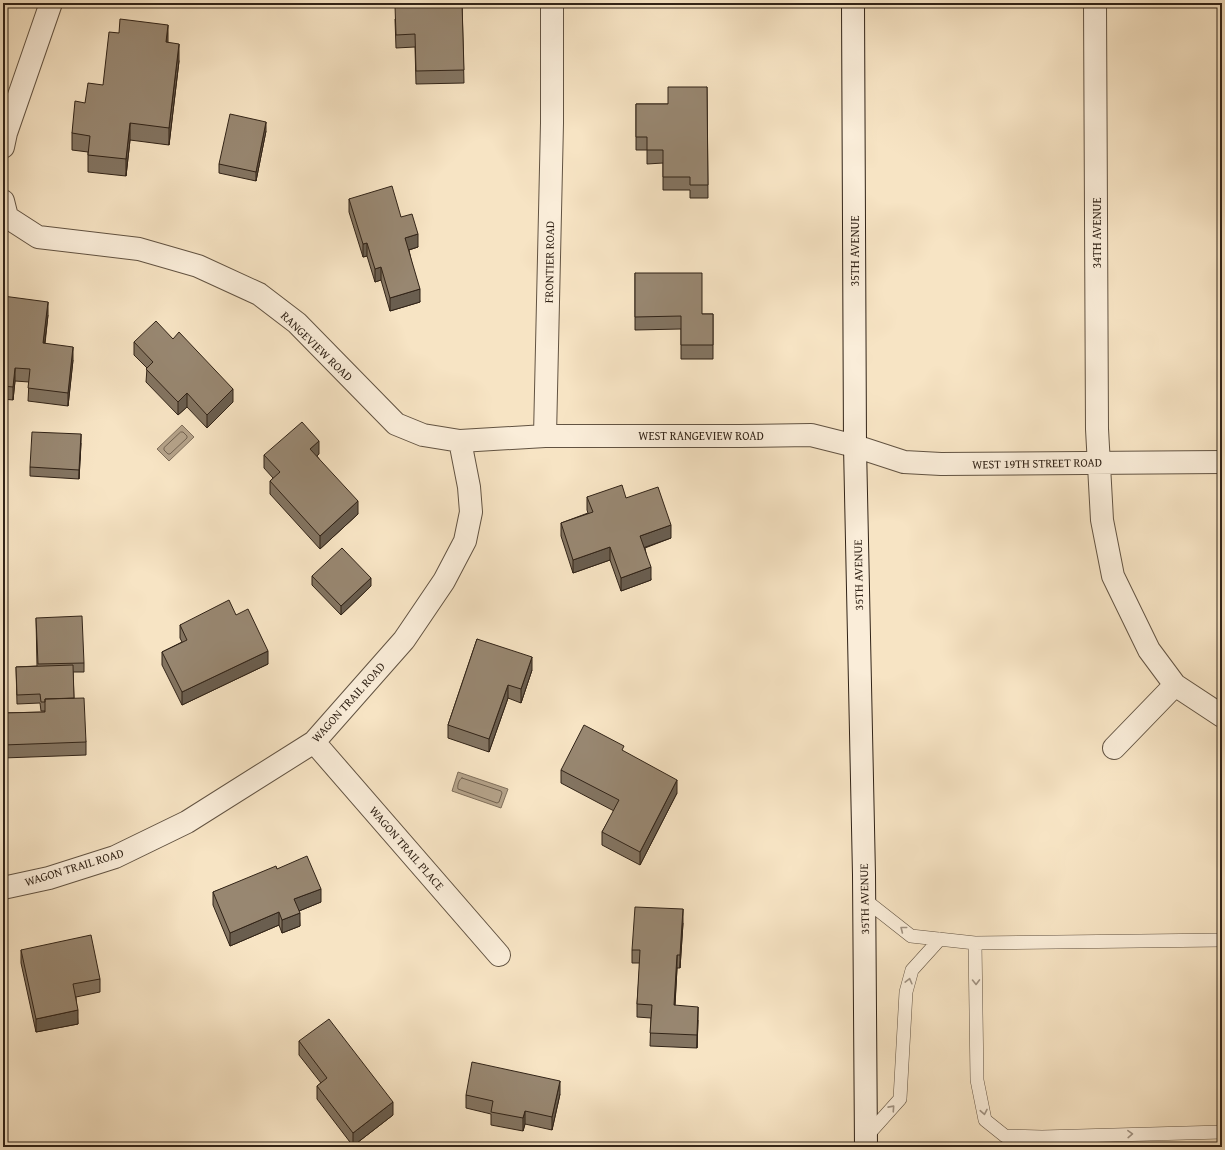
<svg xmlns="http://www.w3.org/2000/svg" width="1225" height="1150" font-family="'Gentium Book Plus',serif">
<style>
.water{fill:#b4a289;stroke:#806f5b}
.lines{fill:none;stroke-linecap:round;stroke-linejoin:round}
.shore{stroke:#726250;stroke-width:1}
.lane-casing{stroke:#625342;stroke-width:14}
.street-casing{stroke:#625342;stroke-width:24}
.secondary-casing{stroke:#312317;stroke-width:24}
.lane{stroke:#faedd9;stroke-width:13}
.street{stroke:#faedd9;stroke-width:22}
.secondary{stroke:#faedd9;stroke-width:22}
.wall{fill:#837461;stroke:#312317}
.shaded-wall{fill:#6a5e4f;stroke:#312317}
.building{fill:#988771;stroke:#312317}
.oneway{stroke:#a09282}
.labels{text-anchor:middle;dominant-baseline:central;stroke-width:4;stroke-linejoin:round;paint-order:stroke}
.street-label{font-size:12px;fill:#312317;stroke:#faedd9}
</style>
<rect width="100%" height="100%" fill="#f7e4c4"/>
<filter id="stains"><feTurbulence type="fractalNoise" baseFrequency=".005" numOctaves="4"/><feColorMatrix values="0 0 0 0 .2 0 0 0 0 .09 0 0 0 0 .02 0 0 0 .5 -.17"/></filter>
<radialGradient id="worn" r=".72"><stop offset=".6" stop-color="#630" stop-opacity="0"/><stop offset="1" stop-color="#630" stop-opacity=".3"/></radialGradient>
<path class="water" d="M182,425L194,437L169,461L157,449Z
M458,772L508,789L501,808L452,791Z"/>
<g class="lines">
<path class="shore" d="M181,432H183L187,436V438L170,454H168L164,450V448Z
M462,778L501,791L502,793L499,802L497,803L458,789C457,786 459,779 462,778Z"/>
<defs>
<path id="lane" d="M864,899L911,936L975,943L1222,940
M975,943L977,1080L985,1120L1005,1136L1042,1137L1222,1132
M866,1137L900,1099L906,992L912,970L940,939"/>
<path id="street" d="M1095,3L1097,429L1102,520L1113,576L1149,650L1175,685L1222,716
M3,147L6,133L51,3
M3,201L7,217L38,237L139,249L198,266L259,294L297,323L396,424L423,435L460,441L545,436L552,123V3
M545,436H739L811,435L855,446L904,462L941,464L1222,462
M314,742L499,955
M1114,748L1175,685
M3,888L49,878L115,857L187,822L314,742L404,640L444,581L465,541L471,512L469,487L460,441"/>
<path id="secondary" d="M853,3L855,446L864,875L866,1147"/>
</defs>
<use href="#lane" class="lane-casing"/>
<use href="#street" class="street-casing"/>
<use href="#secondary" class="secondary-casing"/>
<use href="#lane" class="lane"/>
<use href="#street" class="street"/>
<use href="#secondary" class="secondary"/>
</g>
<path class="wall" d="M415,3H462L464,83L416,84L415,47L396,48L395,19L415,5Z
M168,42L179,61L169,145L130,140L126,176L88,172V152L72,150V133L85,103L103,85Z
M707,87L708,198H690V190H663V163L647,164V150H636V104H668Z
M266,131L256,181L219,173V164Z
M349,199L401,217L418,247L409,250L420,302L390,311L381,280L375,282L367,256L363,257L349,212Z
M635,273L702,314H713V359H681V329L635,330Z
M3,296L48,315L45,344L73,360L68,406L28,401L29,382L15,381L13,400L3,399Z
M134,342L233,402L207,428L187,407L178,415L146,382L147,368L134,355Z
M81,443L79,479L30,476V467Z
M319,454L317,456L358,514L320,549L270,494V481L273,478L264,468V455Z
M587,497L626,498L671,538L645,548L651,580L621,591L610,560L573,573L561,536V523L588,513L587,510Z
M312,576L371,586L341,615L312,585Z
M236,615L268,664L182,705L162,665V652L182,642L180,638V625Z
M36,618L84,663V672H73L74,698L86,742V755L3,758V713L45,712V711H41L40,703L17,704L16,667L37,666Z
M477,639L532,670L521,703L508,698L489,752L448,738V725Z
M624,752L677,793L640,865L602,845V832L614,811L561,783V770Z
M277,869L321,902L299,911L300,926L282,933L279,925L230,946L213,905V892Z
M683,923L680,968H677L675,1006L698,1020L697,1048L650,1046L651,1018L637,1017V1004L640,963H632V950Z
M21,950L100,979V992L76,997L78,1024L36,1032L21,963Z
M299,1041L393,1115L353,1146L317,1099V1086L321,1083L299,1055Z
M560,1094L552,1130L525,1124L523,1131L491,1125V1114L466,1108V1095Z"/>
<path class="shaded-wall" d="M168,25V42L166,59V42Z
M179,44V61L169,145V128Z
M266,122V131L256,181V172Z
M130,123V140L126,176V159Z
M418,234V247L405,251V238Z
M367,243V256L363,257V244Z
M381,267V280L375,282V269Z
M420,289V302L390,311V298Z
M48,302V315L43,356V343Z
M73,347V360L68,406V393Z
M15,368V381L13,400V387Z
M233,389V402L207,428V415Z
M187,393V407L178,415V402Z
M81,434V443L79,479V470Z
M319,441V454L310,462V449Z
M358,501V514L320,549V536Z
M671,525V538L640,549V536Z
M610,547V560L573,573V560Z
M651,567V580L621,591V578Z
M371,578V586L341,615V606Z
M268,651V664L182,705V692Z
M532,657V670L521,703V689Z
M508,685V698L489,752V739Z
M677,780V793L640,865V852Z
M321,889V902L294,913V899Z
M683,909V923L680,968V955Z
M279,912V925L230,946V933Z
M300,913V926L282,933V920Z
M677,955V968L674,1019V1005Z
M698,1007V1020L697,1048V1035Z
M78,1010V1024L36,1032V1019Z
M560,1081V1094L552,1130V1117Z
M393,1102V1115L353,1146V1133Z
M525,1111V1124L523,1131V1118Z"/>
<path class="building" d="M415,3H462L464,70L416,71L415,34L396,35L395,6L415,5Z
M120,19L168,25L166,42L179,44L169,128L130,123L126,159L88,155L90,136L72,133L75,101L85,103L88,83L103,85L109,32L119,33Z
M668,87H707L708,185H690V177H663V150H647V137H636V104H668Z
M230,114L266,122L256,172L219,164Z
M392,186L401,217L412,214L418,234L405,238L420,289L390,298L381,267L375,269L367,243L363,244L349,199Z
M635,273H702V314H713V345H681V316L635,317Z
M3,296L48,302L43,343L73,347L68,393L28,388L30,369L15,368L13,387L3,386Z
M156,321L173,339L179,332L233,389L207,415L187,393L178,402L146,369L153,362L134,342Z
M302,422L319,441L310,449L358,501L320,536L270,481L280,472L264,455Z
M32,432L81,434L79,470L30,467Z
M622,485L626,498L658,487L671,525L640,536L651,567L621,578L610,547L573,560L561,523L593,512L587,497Z
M342,548L371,578L341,606L312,576Z
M229,600L236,615L248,609L268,651L182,692L162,652L187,640L180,625Z
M82,616L84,663L38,664L36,618Z
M477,639L532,657L521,689L508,685L489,739L448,725Z
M73,665L74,698L45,699V702H41L40,694L17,695L16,667Z
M84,698L86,742L3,745V713L45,712V699Z
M584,725L624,746L622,750L677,780L640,852L602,832L619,800L561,770Z
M307,856L321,889L294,899L300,913L282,920L279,912L230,933L213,892L276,866L277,869Z
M635,907L683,909L680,955H677L674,1005L698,1007L697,1035L650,1033L652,1005L637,1004L640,950H632Z
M91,935L100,979L73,984L78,1010L36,1019L21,950Z
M329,1019L393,1102L353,1133L317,1086L327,1078L299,1041Z
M472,1062L560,1081L552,1117L525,1111L523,1118L491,1112L493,1101L466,1095Z"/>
<defs><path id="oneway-chevron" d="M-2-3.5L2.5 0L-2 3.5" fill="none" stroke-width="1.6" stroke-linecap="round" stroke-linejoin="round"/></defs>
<g class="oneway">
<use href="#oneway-chevron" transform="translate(903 929) rotate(-142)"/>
<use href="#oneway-chevron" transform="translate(909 981) rotate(-76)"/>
<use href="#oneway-chevron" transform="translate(976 982) rotate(89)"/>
<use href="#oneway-chevron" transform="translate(892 1108) rotate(-48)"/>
<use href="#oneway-chevron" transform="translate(984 1112) rotate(79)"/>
<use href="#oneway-chevron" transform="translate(1130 1134) rotate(-2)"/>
</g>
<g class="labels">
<g class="street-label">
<text transform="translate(1096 233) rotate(-90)">34TH AVENUE</text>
<text transform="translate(854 251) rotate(-90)">35TH AVENUE</text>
<text transform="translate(549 262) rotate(-89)">FRONTIER ROAD</text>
<text transform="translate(317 346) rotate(44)">RANGEVIEW ROAD</text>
<text x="701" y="435">WEST RANGEVIEW ROAD</text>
<text transform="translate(1037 463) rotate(-1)">WEST 19TH STREET ROAD</text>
<text transform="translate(858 575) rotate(-91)">35TH AVENUE</text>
<text transform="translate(348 702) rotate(-48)">WAGON TRAIL ROAD</text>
<text transform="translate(407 848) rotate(49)">WAGON TRAIL PLACE</text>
<text transform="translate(74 867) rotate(-17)">WAGON TRAIL ROAD</text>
<text transform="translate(864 899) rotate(-91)">35TH AVENUE</text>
</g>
</g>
<rect width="1225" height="1150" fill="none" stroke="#f7e4c4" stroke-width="16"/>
<rect x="4" y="4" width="1217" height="1142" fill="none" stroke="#312317" stroke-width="2"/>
<rect x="8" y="8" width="1209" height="1134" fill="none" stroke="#312317"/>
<rect width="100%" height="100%" filter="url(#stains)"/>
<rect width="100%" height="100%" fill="url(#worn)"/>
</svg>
